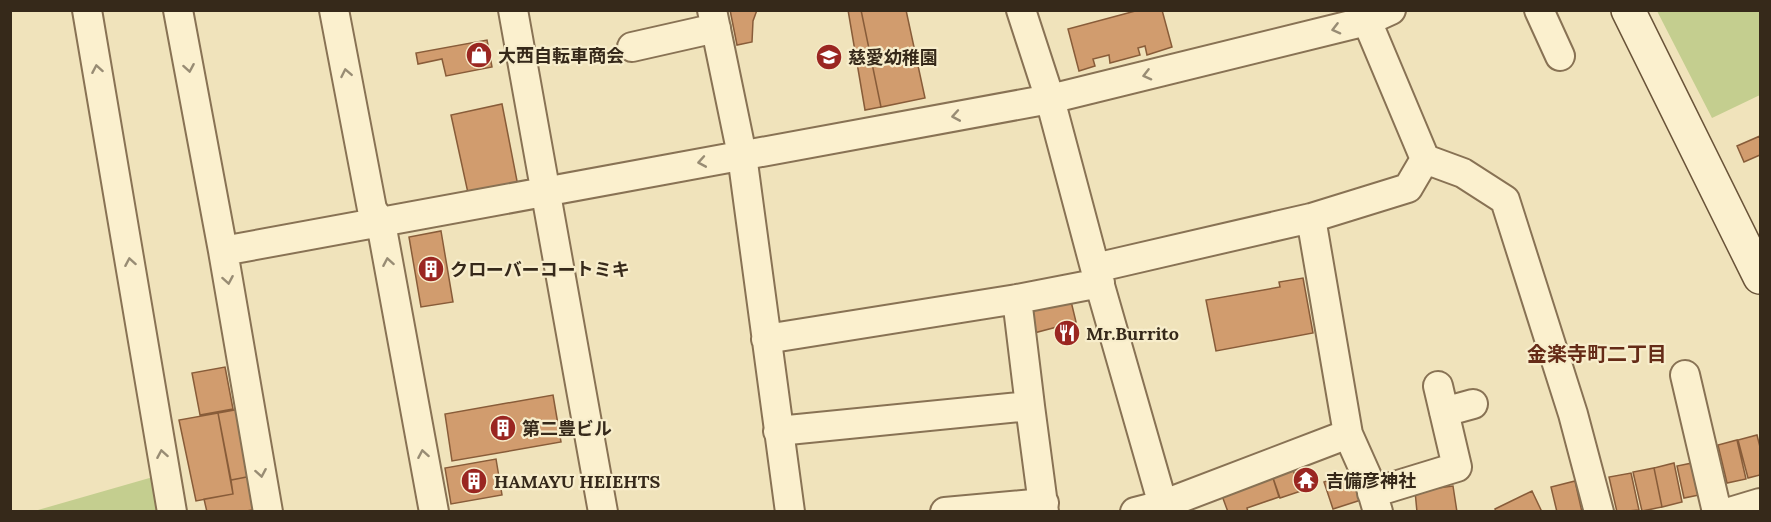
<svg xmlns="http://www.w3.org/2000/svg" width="1771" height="522" font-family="Lora,'Noto Sans JP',serif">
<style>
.green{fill:#c4ce8f}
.building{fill:#d19c6e;stroke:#885c39;stroke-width:1.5}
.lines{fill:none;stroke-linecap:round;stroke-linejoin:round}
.street-casing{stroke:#887254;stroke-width:32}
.secondary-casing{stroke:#695338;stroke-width:36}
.street{stroke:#fbf0ce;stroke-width:28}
.secondary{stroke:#fbf0ce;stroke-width:33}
.oneway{stroke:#988c74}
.labels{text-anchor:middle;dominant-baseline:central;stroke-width:4.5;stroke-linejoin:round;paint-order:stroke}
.poi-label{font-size:18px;font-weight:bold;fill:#36291a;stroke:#f7edcb;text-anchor:start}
.neighbourhood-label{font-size:20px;font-weight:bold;fill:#652b17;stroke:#f7edcb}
</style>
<rect width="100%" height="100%" fill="#f0e3bb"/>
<path class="green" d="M1657,11H1760V95L1712,118Z
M153,477L159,512H31Z"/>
<path class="building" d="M730,10H757L753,21L752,42L737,45Z
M848,10H861L881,107L865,110Z
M861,10H906L925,98L881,107Z
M1139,10H1162L1172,47L1147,55L1145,46L1138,48L1140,55L1110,63L1109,55L1093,59L1095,66L1079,71L1068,29Z
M487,40L492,67L446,76L442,59L418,64L416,53Z
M502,104L518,186L468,193L451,115Z
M1760,136V155L1744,162L1737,146Z
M441,231L453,302L421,307L409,237Z
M1303,278L1313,333L1216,351L1206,300L1280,287L1279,282Z
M1070,297L1076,322L1034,333L1027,307Z
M225,367L233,409L200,415L192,373Z
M553,395L561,442L452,461L445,414Z
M240,409L252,476L231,480L218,413Z
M218,413L233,494L196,501L179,420Z
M1757,435L1760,447V475L1748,478L1738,440Z
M1737,440L1746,479L1727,483L1718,445Z
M496,459L502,495L451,504L445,468Z
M1697,462L1704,494L1684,498L1677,466Z
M1674,463L1682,502L1662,507L1654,468Z
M1292,467L1301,491L1280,498L1272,475Z
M1654,468L1662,507L1642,511L1633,472Z
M1352,473L1361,500L1333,509L1324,482Z
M1631,473L1639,510L1617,512L1609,477Z
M1272,475L1279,497L1247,508L1248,512H1228L1221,493Z
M252,476L258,509L241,512H207L204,499L233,494L231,480Z
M1575,481L1582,512H1557L1551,487Z
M1453,486L1457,512H1417L1415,491Z
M1532,491L1542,512H1496L1495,509Z"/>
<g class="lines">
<defs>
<path id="street" d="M87,10L172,512
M178,10L223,251L268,512
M334,10L372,209L381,223L434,512
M513,10L603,512
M712,10L742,155L790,512
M1021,10L1050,99L1095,268L1165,512
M1360,10L1367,21L1425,159L1463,173L1505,200L1573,414L1599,512
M1539,10L1560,56
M632,47L716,28
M1311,218L1348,434L1369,481L1378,512
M223,251L1050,99L1367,21L1391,10
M1095,268L1311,218L1408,188L1425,159
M766,339L1017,299L1100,283
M1685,375L1717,512
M1030,406L1044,512
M1444,412L1473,404
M778,431L1030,406L1017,299
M1372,493L1457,467L1438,386
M945,512L1044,503
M1135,512L1162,505L1348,434
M1730,512L1760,503"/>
<path id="secondary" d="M1628,10L1760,277"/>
</defs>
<use href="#street" class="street-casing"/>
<use href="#secondary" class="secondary-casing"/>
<use href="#street" class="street"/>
<use href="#secondary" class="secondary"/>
</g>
<defs><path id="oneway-chevron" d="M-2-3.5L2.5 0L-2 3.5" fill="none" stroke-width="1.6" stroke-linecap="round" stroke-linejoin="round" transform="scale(1.5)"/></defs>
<g class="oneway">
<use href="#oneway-chevron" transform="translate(1336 29) rotate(166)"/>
<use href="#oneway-chevron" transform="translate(189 68) rotate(80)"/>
<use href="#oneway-chevron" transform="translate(97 69) rotate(-100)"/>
<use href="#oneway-chevron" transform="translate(346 73) rotate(-101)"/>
<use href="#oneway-chevron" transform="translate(1147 75) rotate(166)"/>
<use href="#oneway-chevron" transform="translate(956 116) rotate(170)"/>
<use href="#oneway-chevron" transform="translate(702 162) rotate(170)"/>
<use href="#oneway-chevron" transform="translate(130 262) rotate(-100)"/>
<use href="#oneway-chevron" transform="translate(388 262) rotate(-100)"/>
<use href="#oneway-chevron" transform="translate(228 280) rotate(80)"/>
<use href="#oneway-chevron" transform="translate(162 454) rotate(-100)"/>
<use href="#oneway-chevron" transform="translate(423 454) rotate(-100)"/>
<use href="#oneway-chevron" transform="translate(261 473) rotate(80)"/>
</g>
<defs>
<symbol id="shop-disc" viewBox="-11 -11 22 22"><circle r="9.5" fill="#9a2621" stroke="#f7edcb"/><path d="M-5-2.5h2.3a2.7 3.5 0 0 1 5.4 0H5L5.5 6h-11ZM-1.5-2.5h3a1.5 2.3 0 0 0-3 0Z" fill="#fff"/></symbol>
<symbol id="school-disc" viewBox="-11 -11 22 22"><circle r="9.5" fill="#9a2621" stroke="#f7edcb"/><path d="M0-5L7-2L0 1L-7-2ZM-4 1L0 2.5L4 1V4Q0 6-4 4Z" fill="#fff"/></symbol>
<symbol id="building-disc" viewBox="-11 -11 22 22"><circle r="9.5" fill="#9a2621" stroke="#f7edcb"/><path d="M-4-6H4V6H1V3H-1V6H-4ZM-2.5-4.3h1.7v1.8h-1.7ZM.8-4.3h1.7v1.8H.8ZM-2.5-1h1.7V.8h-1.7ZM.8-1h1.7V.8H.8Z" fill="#fff"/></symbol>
<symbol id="restaurant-disc" viewBox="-11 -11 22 22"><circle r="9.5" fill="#9a2621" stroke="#f7edcb"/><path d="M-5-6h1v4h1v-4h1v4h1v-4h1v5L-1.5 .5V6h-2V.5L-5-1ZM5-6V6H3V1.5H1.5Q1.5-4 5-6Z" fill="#fff"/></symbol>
<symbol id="temple-disc" viewBox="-11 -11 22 22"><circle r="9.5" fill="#9a2621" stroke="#f7edcb"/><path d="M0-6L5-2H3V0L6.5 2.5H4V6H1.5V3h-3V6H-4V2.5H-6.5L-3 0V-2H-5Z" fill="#fff"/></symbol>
</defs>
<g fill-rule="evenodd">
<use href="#shop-disc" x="464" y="40" width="30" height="30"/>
<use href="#school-disc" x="814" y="42" width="30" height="30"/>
<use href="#building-disc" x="416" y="254" width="30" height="30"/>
<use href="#restaurant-disc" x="1052" y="318" width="30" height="30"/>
<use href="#building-disc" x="488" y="413" width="30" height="30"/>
<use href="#temple-disc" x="1291" y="465" width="30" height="30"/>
<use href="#building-disc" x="459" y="466" width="30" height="30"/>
</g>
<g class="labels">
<g class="poi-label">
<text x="498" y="55">大西自転車商会</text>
<text x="848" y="57">慈愛幼稚園</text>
<text x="450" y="269">クローバーコートミキ</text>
<text x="1086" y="333">Mr.Burrito</text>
<text x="522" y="428">第二豊ビル</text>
<text x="1326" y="480">吉備彦神社</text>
<text x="494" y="481">HAMAYU HEIEHTS</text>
</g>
<g class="neighbourhood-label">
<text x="1597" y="353">金楽寺町二丁目</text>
</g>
</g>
<rect width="1771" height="522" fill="none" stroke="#36291a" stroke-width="24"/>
</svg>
